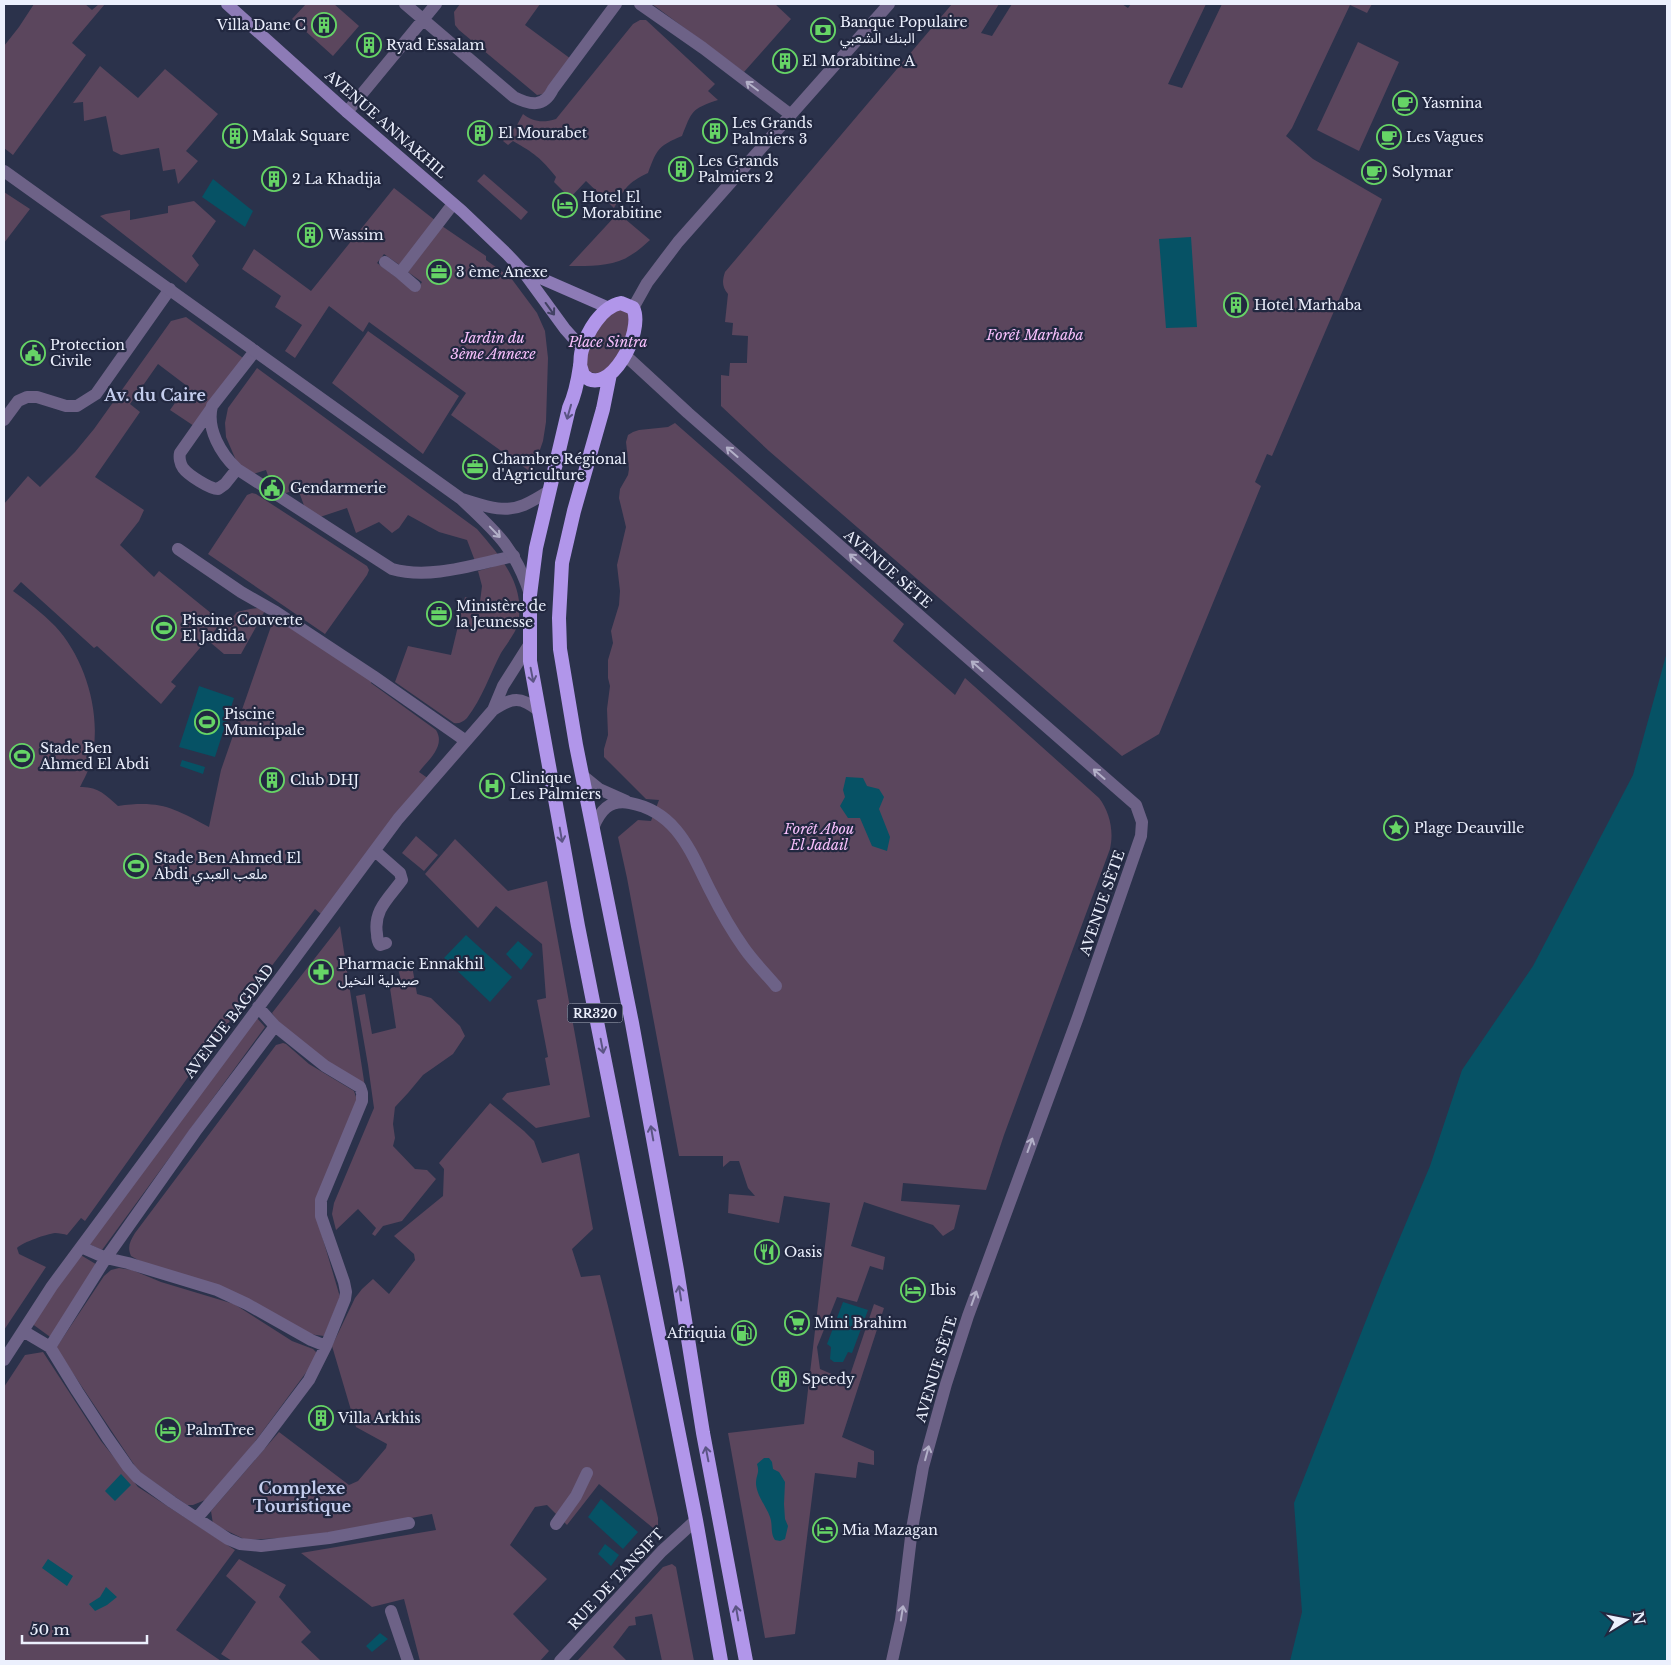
<svg xmlns="http://www.w3.org/2000/svg" width="1671" height="1665" font-family="'Libre Baskerville','Noto Sans Arabic',serif">
<style>
.green{fill:#5b465d}
.water{fill:#065265}
.lines{fill:none;stroke-linecap:round;stroke-linejoin:round}
.minor{stroke:#6d6287;stroke-width:12}
.tertiary{stroke:#6d6287;stroke-width:12}
.secondary{stroke:#8d7bb6;stroke-width:12}
.trunk{stroke:#b196ea;stroke-width:14}
.oneway{stroke:#b3b0c8}
.oneway2{stroke:#424163}
.oneway3{stroke:#5b5484}
.labels{text-anchor:middle;dominant-baseline:central;stroke-width:4.5;stroke-linejoin:round;paint-order:stroke}
.shield{fill:#222840;stroke:#afb4c4;stroke-width:1}
.shield-label{font-size:12px;font-weight:bold;fill:#ecf0fd}
.poi-label{font-size:14px;fill:#ecf0fd;stroke:#222840;text-anchor:start}
.street-label{font-size:14px;fill:#ecf0fd;stroke:#222840}
.park-label{font-size:14px;font-style:italic;fill:#f8c0fd;stroke:#222840}
.quarter-label{font-size:16px;font-weight:bold;fill:#c4cded;stroke:#222840}
</style>
<rect width="100%" height="100%" fill="#2b324b"/>
<path class="green" d="M34,4H85L92,10L99,4H105L72,43L86,55L13,155L4,148V46L19,27Z
M306,4H334L359,26L333,56L292,19Z
M460,4H540L525,25L571,59L543,94L537,95L459,30L455,25L454,12Z
M652,4H775L791,19L744,72Z
M952,4H999L981,33L992,36L1012,4H1122L1128,8L1131,4H1206L1168,84L1182,88L1222,4H1372L1367,13L1350,5L1292,128L1286,136L1313,159L1382,199L1272,456L1267,454L1255,482L1261,486L1159,734L1122,756L769,451L721,406V375L729,376L730,363H747V360L748,336L732,335L733,323L725,322L728,294C722,287 722,281 725,272Z
M640,20H646L715,84L708,91L718,100C691,109 692,111 682,136C658,146 657,149 648,173C627,183 625,188 614,208L586,181L570,198L554,182L556,177C541,158 534,153 513,141L508,145L503,141L517,125L523,114C533,122 543,123 556,119L633,24Z
M1358,42L1399,62L1359,151L1317,130Z
M100,66L138,98L165,69L218,114L186,151L198,161L178,184L175,169L163,171L159,148L121,155L113,151L106,116L84,121L83,102L73,103Z
M484,174L528,212L521,220L477,181Z
M394,188L436,221L401,266L384,254L377,263L416,292L422,282L408,272L442,226L486,256V260L511,278L537,313L545,331L548,358L546,422L543,441L532,473L451,415L466,393L369,322L363,332L329,306L295,358L285,351L302,325L275,307L281,296L242,269L254,249L311,291Z
M4,192L30,209L4,243Z
M194,201L216,221L192,256L199,265L186,283L100,216L106,214L130,210V220L168,213V206Z
M618,213L650,240C644,245 638,251 631,255C614,267 589,266 569,266Z
M618,304L636,318L610,374L582,372V348Z
M186,317L243,358L194,426L170,410L187,386L158,364L130,404L140,412L95,477L144,510L139,521L120,545L154,577L159,571L222,622L171,682L176,686L161,704L97,646L94,648L21,582L13,591C28,602 42,613 55,626C86,659 103,717 91,762C89,770 84,779 80,787C97,786 106,795 118,806C161,800 173,808 209,827L221,770L276,612L373,676L371,683L436,730C446,746 428,760 419,772L429,779L321,914L315,909L201,1059L85,1221L81,1218L67,1235C64,1234 59,1233 55,1233C47,1234 23,1242 17,1248L19,1254L46,1267L4,1330V504L28,476L40,487L75,452L94,429L171,321Z
M368,331L459,396L423,454L332,383Z
M257,368L477,529C494,549 516,573 519,601C519,607 520,617 518,624C516,632 506,645 501,653C490,674 482,699 467,718C463,722 459,724 454,723L395,682L408,646L451,655L465,597L480,602L482,586L478,571L492,567L475,561L467,540L439,532L408,515L399,528L392,533L379,522L356,533L347,508L317,518L306,511L298,489L280,495L273,490L266,470L250,475L238,465L226,437L225,423L228,408Z
M675,423L904,624L893,641L955,695L965,678L1099,798C1110,812 1114,832 1110,849L1004,1135L986,1190L903,1183L901,1201L960,1205L954,1229L943,1236L933,1225L864,1202L851,1246L885,1257L883,1270L870,1266L857,1302L837,1297L817,1347L820,1369L848,1381L874,1304L884,1308L842,1437L874,1451V1465L858,1462L856,1478L815,1473L795,1634L765,1638L728,1433L804,1424L830,1203L784,1196L779,1223L728,1213L729,1194L755,1196L748,1188L739,1161H730L723,1167V1156H679L627,878L618,837L638,820L651,821L659,800L646,799L604,757V749L608,735L607,709L610,686L608,678V660L613,643L611,631L619,605L620,591L617,565L626,527L619,498L620,489L628,475L629,469L626,442L628,435L633,432L639,430L668,427Z
M252,493L256,494L367,566L369,570L367,575L325,634L208,554L247,495Z
M267,607L241,654H224L211,643L237,612L250,609Z
M416,836L438,855L424,871L402,853Z
M455,839L508,891L547,881L590,1117L536,1128L502,1099L507,1093L550,1085L545,1058L548,1057L537,1000L546,998L542,944L496,906L478,928L425,874Z
M340,926L365,1087L329,1064L279,1023L272,1013Z
M411,960L417,994L431,998L460,1026L465,1036L453,1054L423,1075L408,1093L395,1107L393,1124L395,1138L393,1146L415,1169L427,1170L436,1179L402,1221L383,1226L375,1236L372,1234L376,1228L358,1209L336,1230L332,1214L334,1203L374,1108L368,1065L356,996L365,994L372,1034L396,1028L390,988L402,985L397,964Z
M256,1017L265,1027L102,1250L89,1244Z
M283,1043L286,1044L309,1064L354,1091L357,1100L315,1212L340,1297L324,1336L308,1334L138,1260L131,1256C127,1247 130,1241 135,1233L276,1045Z
M490,1103L524,1131L534,1141L542,1163L579,1153L593,1229L572,1249L581,1277L600,1275C621,1355 639,1437 658,1518V1532L599,1484L567,1525L547,1505L535,1507L510,1545L547,1579L513,1614L549,1651L540,1661H420L404,1599L372,1607L301,1553L436,1530L432,1514L355,1529L299,1537L246,1540L213,1524L211,1511L279,1432L349,1485L358,1481L386,1448L387,1444L356,1427L332,1346L355,1298L362,1289L373,1279L389,1294L415,1260L414,1254L394,1236L443,1196L444,1169L439,1163Z
M79,1254L99,1266L53,1339L31,1323Z
M119,1268L132,1270L161,1282L234,1304L292,1341L313,1349L318,1354L316,1359L243,1458L210,1498L193,1505H187L141,1473L135,1466L56,1348L104,1276L111,1270Z
M43,1352L101,1441L138,1487L235,1550L176,1630L221,1661H4V1387L25,1355Z
M239,1559L286,1585L279,1597L311,1632L301,1642L321,1661H232L221,1654L256,1602L226,1576Z
M672,1564L676,1567L694,1661H662L652,1614L635,1617L636,1625L629,1626L613,1647L627,1661H577L663,1567Z"/>
<path class="water" d="M213,179L253,211L245,227L202,197Z
M1191,237L1197,327L1166,328L1159,239Z
M1667,652V1661H1290L1302,1612L1294,1503L1382,1280L1430,1166L1462,1070L1533,966L1633,775Z
M199,686L234,698L215,757L179,747Z
M182,760L205,767L203,774L180,766Z
M846,777L863,778L867,786L879,789L884,797L879,809L890,837L887,851L872,846L860,818H848L840,806L845,797L843,790Z
M466,935L512,977L490,1002L444,958Z
M518,941L533,954L521,970L506,954Z
M843,1302L868,1310L852,1353L848,1352L843,1362H834L830,1359L831,1347L827,1344Z
M764,1458H769L772,1462L773,1469L779,1472L785,1482L784,1504L785,1519L788,1526L785,1539L780,1541L775,1540C770,1533 773,1525 770,1517C766,1506 757,1496 756,1484C756,1474 760,1474 757,1464Z
M121,1474L131,1485L115,1501L105,1491Z
M601,1499L638,1532L623,1549L588,1517Z
M605,1544L619,1555L611,1566L598,1554Z
M48,1559L73,1576L67,1586L42,1568Z
M106,1587L117,1597L107,1605L95,1611L89,1604L100,1597Z
M380,1633L388,1639L372,1652L366,1646Z"/>
<g class="lines">
<path class="minor" d="M405,4L514,97C530,105 544,108 553,89L616,4
M640,4L703,48L791,115
M347,112L436,4
M385,262L400,273
M415,286L400,273L453,204
M633,308L647,283L678,242L889,4
M255,351L212,406C206,429 221,454 237,469L392,569C431,580 475,564 514,556
M625,355L688,413L1136,805L1142,822L1141,836L1078,1017L968,1316L946,1384L923,1467L912,1529L901,1620L892,1661
M211,409L180,453C179,457 180,464 183,468C188,475 210,489 218,489L225,484L237,469
M4,420L18,401L27,397H37L66,406H77L96,394L170,289
M178,549L241,592L276,612L373,676L466,741
M493,710L503,686L529,645
M583,776L599,789L626,801
M593,828C600,811 609,799 630,803C678,812 691,853 711,892C720,910 732,931 744,948C753,961 765,973 776,986
M375,851L400,873L402,880C389,898 373,910 377,934C377,938 377,941 380,945L386,943
M258,1007L275,1026
M23,1331L50,1347L77,1391L107,1437L128,1467L137,1477L172,1502L228,1539L240,1544L261,1546L329,1538L409,1523
M50,1347L106,1258L81,1247
M4,1360L52,1286L398,819L493,710C512,697 521,696 539,711
M197,1518L260,1445L309,1380L326,1346L311,1340L247,1304L217,1290L128,1263L106,1258L195,1132L275,1026L325,1066L360,1087L362,1093V1101L321,1200V1216L344,1282L346,1292L345,1299L326,1346
M556,1524L576,1496L587,1473
M391,1611L408,1661
M560,1661L662,1551L696,1520"/>
<path class="tertiary" d="M4,171L460,498C495,531 514,546 530,594
M462,499C483,505 503,514 524,505C533,501 541,496 549,491"/>
<path class="secondary" d="M227,4L347,112L462,211L507,254L522,270L565,329L582,348
M522,270L609,308"/>
<path class="trunk" d="M580,365L583,375C609,400 645,331 633,308L621,303C601,307 587,332 582,350C580,355 581,360 580,366C578,380 575,395 569,408L536,548L530,595V661L578,926L696,1520L721,1661
M610,374L603,409L574,511L562,563L559,618L560,649L576,745L632,1023L677,1270L703,1433L746,1661"/>
</g>
<defs><path id="oneway-shaft" d="M-6 0H5M1.5-3L5.5 0L1.5 3" fill="none" stroke-width="1.6" stroke-linecap="round" stroke-linejoin="round" transform="scale(1.25)"/></defs>
<g class="oneway">
<use href="#oneway-shaft" transform="translate(752 86) rotate(-143)"/>
<use href="#oneway-shaft" transform="translate(732 452) rotate(-139)"/>
<use href="#oneway-shaft" transform="translate(495 532) rotate(46)"/>
<use href="#oneway-shaft" transform="translate(855 559) rotate(-139)"/>
<use href="#oneway-shaft" transform="translate(977 666) rotate(-139)"/>
<use href="#oneway-shaft" transform="translate(1099 774) rotate(-139)"/>
<use href="#oneway-shaft" transform="translate(1030 1145) rotate(-70)"/>
<use href="#oneway-shaft" transform="translate(974 1298) rotate(-70)"/>
<use href="#oneway-shaft" transform="translate(927 1453) rotate(-75)"/>
<use href="#oneway-shaft" transform="translate(902 1613) rotate(-81)"/>
</g>
<use class="oneway2" href="#oneway-shaft" transform="translate(550 309) rotate(54)"/>
<g class="oneway3">
<use href="#oneway-shaft" transform="translate(569 412) rotate(106)"/>
<use href="#oneway-shaft" transform="translate(532 675) rotate(79)"/>
<use href="#oneway-shaft" transform="translate(561 835) rotate(80)"/>
<use href="#oneway-shaft" transform="translate(602 1046) rotate(79)"/>
<use href="#oneway-shaft" transform="translate(652 1133) rotate(-100)"/>
<use href="#oneway-shaft" transform="translate(680 1293) rotate(-99)"/>
<use href="#oneway-shaft" transform="translate(707 1454) rotate(-101)"/>
<use href="#oneway-shaft" transform="translate(737 1613) rotate(-100)"/>
</g>
<defs>
<symbol id="building-ring" viewBox="-11 -11 22 22"><circle r="9.5" fill="#222840" stroke="#66d466" stroke-width="1.5"/><path d="M-4-6H4V6H1V3H-1V6H-4ZM-2.5-4.3h1.7v1.8h-1.7ZM.8-4.3h1.7v1.8H.8ZM-2.5-1h1.7V.8h-1.7ZM.8-1h1.7V.8H.8Z" fill="#66d466"/></symbol>
<symbol id="bank-ring" viewBox="-11 -11 22 22"><circle r="9.5" fill="#222840" stroke="#66d466" stroke-width="1.5"/><path d="M-6-4H6V4H-6ZM0-2.3a2.3 2.3 0 1 0 0 4.6a2.3 2.3 0 1 0 0-4.6Z" fill="#66d466"/></symbol>
<symbol id="cafe-ring" viewBox="-11 -11 22 22"><circle r="9.5" fill="#222840" stroke="#66d466" stroke-width="1.5"/><path d="M-5.5-4.5H6V0H3Q3 3.5 0 3.5H-2.5Q-5.5 3.5-5.5 0ZM3-3.2v2h1.7v-2ZM-6 4.5H4V6H-6Z" fill="#66d466"/></symbol>
<symbol id="hotel-ring" viewBox="-11 -11 22 22"><circle r="9.5" fill="#222840" stroke="#66d466" stroke-width="1.5"/><path d="M-6-4.5h1.5V1H6V5H4.5V3h-9V5H-6ZM-4 0a1.8 1.8 0 1 1 3.6 0ZM.5 0V-2.5h3Q6-2.5 6 0Z" fill="#66d466"/></symbol>
<symbol id="office-ring" viewBox="-11 -11 22 22"><circle r="9.5" fill="#222840" stroke="#66d466" stroke-width="1.5"/><path d="M-6-3h4V-5.5h4V-3h4V5H-6ZM-1-4.5V-3h2v-1.5ZM-6 0V1H6V0Z" fill="#66d466"/></symbol>
<symbol id="civic-ring" viewBox="-11 -11 22 22"><circle r="9.5" fill="#222840" stroke="#66d466" stroke-width="1.5"/><path d="M-.6-6.5H3V-4.5H.6V-3L4-1V1h2V6H-6V1h2V-1L-.6-3ZM-1.2 2.5V6h2.4V2.5Z" fill="#66d466"/></symbol>
<symbol id="stadium-ring" viewBox="-11 -11 22 22"><circle r="9.5" fill="#222840" stroke="#66d466" stroke-width="1.5"/><path d="M0-5a6.5 5 0 1 0 0 10a6.5 5 0 1 0 0-10ZM-3.5-1.8h7v3.6h-7Z" fill="#66d466"/></symbol>
<symbol id="hospital-ring" viewBox="-11 -11 22 22"><circle r="9.5" fill="#222840" stroke="#66d466" stroke-width="1.5"/><path d="M-5-5h3v3.5h4V-5h3V5h-3V1.5h-4V5h-3Z" fill="#66d466"/></symbol>
<symbol id="sight-ring" viewBox="-11 -11 22 22"><circle r="9.5" fill="#222840" stroke="#66d466" stroke-width="1.5"/><path d="M0-6L1.8-2.2L6-1.7L2.9 1.2L3.7 5.4L0 3.3L-3.7 5.4L-2.9 1.2L-6-1.7L-1.8-2.2Z" fill="#66d466"/></symbol>
<symbol id="pharmacy-ring" viewBox="-11 -11 22 22"><circle r="9.5" fill="#222840" stroke="#66d466" stroke-width="1.5"/><path d="M-2-6h4v4h4v4h-4v4h-4v-4h-4v-4h4Z" fill="#66d466"/></symbol>
<symbol id="restaurant-ring" viewBox="-11 -11 22 22"><circle r="9.5" fill="#222840" stroke="#66d466" stroke-width="1.5"/><path d="M-5-6h1v4h1v-4h1v4h1v-4h1v5L-1.5 .5V6h-2V.5L-5-1ZM5-6V6H3V1.5H1.5Q1.5-4 5-6Z" fill="#66d466"/></symbol>
<symbol id="supermarket-ring" viewBox="-11 -11 22 22"><circle r="9.5" fill="#222840" stroke="#66d466" stroke-width="1.5"/><path d="M-6-5.5h2.5l.6 2H6L4.5 2H-2.5L-4.4-4H-6ZM-1.5 3.2a1.3 1.3 0 1 0 .1 0ZM3 3.2a1.3 1.3 0 1 0 .1 0Z" fill="#66d466"/></symbol>
<symbol id="fuel-ring" viewBox="-11 -11 22 22"><circle r="9.5" fill="#222840" stroke="#66d466" stroke-width="1.5"/><path d="M-5.5-6h7V0h2V4h1.3V-2.5L3-4.5l.8-.8L6-3V5H2.5V1h-1V6h-7ZM-4.2-4.7v3.2H.2V-4.7Z" fill="#66d466"/></symbol>
</defs>
<g fill-rule="evenodd">
<use href="#building-ring" x="310" y="11" width="28" height="28"/>
<use href="#bank-ring" x="809" y="16" width="28" height="28"/>
<use href="#building-ring" x="355" y="31" width="28" height="28"/>
<use href="#building-ring" x="771" y="47" width="28" height="28"/>
<use href="#cafe-ring" x="1391" y="89" width="28" height="28"/>
<use href="#building-ring" x="701" y="117" width="28" height="28"/>
<use href="#building-ring" x="466" y="119" width="28" height="28"/>
<use href="#building-ring" x="221" y="122" width="28" height="28"/>
<use href="#cafe-ring" x="1375" y="123" width="28" height="28"/>
<use href="#building-ring" x="667" y="155" width="28" height="28"/>
<use href="#cafe-ring" x="1360" y="158" width="28" height="28"/>
<use href="#building-ring" x="260" y="165" width="28" height="28"/>
<use href="#hotel-ring" x="551" y="191" width="28" height="28"/>
<use href="#building-ring" x="296" y="221" width="28" height="28"/>
<use href="#office-ring" x="425" y="258" width="28" height="28"/>
<use href="#building-ring" x="1222" y="291" width="28" height="28"/>
<use href="#civic-ring" x="19" y="339" width="28" height="28"/>
<use href="#office-ring" x="461" y="453" width="28" height="28"/>
<use href="#civic-ring" x="258" y="474" width="28" height="28"/>
<use href="#office-ring" x="425" y="600" width="28" height="28"/>
<use href="#stadium-ring" x="150" y="614" width="28" height="28"/>
<use href="#stadium-ring" x="193" y="708" width="28" height="28"/>
<use href="#stadium-ring" x="8" y="742" width="28" height="28"/>
<use href="#building-ring" x="258" y="766" width="28" height="28"/>
<use href="#hospital-ring" x="478" y="772" width="28" height="28"/>
<use href="#sight-ring" x="1382" y="814" width="28" height="28"/>
<use href="#stadium-ring" x="122" y="852" width="28" height="28"/>
<use href="#pharmacy-ring" x="307" y="958" width="28" height="28"/>
<use href="#restaurant-ring" x="753" y="1238" width="28" height="28"/>
<use href="#hotel-ring" x="899" y="1276" width="28" height="28"/>
<use href="#supermarket-ring" x="783" y="1309" width="28" height="28"/>
<use href="#fuel-ring" x="730" y="1319" width="28" height="28"/>
<use href="#building-ring" x="770" y="1365" width="28" height="28"/>
<use href="#building-ring" x="307" y="1404" width="28" height="28"/>
<use href="#hotel-ring" x="154" y="1416" width="28" height="28"/>
<use href="#hotel-ring" x="811" y="1516" width="28" height="28"/>
</g>
<g class="labels">
<rect class="shield" x="567.5" y="1003.5" width="55" height="19" rx="4"/>
<g class="shield-label">
<text x="595" y="1013">RR320</text>
</g>
<g class="poi-label">
<text x="840" y="22">Banque Populaire<tspan x="840" dy="16">البنك الشعبي</tspan></text>
<text x="306" y="25" text-anchor="end">Villa Dane C</text>
<text x="386" y="45">Ryad Essalam</text>
<text x="802" y="61">El Morabitine A</text>
<text x="1422" y="103">Yasmina</text>
<text x="732" y="123">Les Grands<tspan x="732" dy="16">Palmiers 3</tspan></text>
<text x="498" y="133">El Mourabet</text>
<text x="252" y="136">Malak Square</text>
<text x="1406" y="137">Les Vagues</text>
<text x="698" y="161">Les Grands<tspan x="698" dy="16">Palmiers 2</tspan></text>
<text x="1392" y="172">Solymar</text>
<text x="292" y="179">2 La Khadija</text>
<text x="582" y="197">Hotel El<tspan x="582" dy="16">Morabitine</tspan></text>
<text x="328" y="235">Wassim</text>
<text x="456" y="272">3 ème Anexe</text>
<text x="1254" y="305">Hotel Marhaba</text>
<text x="50" y="345">Protection<tspan x="50" dy="16">Civile</tspan></text>
<text x="492" y="459">Chambre Régional<tspan x="492" dy="16">d'Agriculture</tspan></text>
<text x="290" y="488">Gendarmerie</text>
<text x="456" y="606">Ministère de<tspan x="456" dy="16">la Jeunesse</tspan></text>
<text x="182" y="620">Piscine Couverte<tspan x="182" dy="16">El Jadida</tspan></text>
<text x="224" y="714">Piscine<tspan x="224" dy="16">Municipale</tspan></text>
<text x="40" y="748">Stade Ben<tspan x="40" dy="16">Ahmed El Abdi</tspan></text>
<text x="510" y="778">Clinique<tspan x="510" dy="16">Les Palmiers</tspan></text>
<text x="290" y="780">Club DHJ</text>
<text x="1414" y="828">Plage Deauville</text>
<text x="154" y="858">Stade Ben Ahmed El<tspan x="154" dy="16">Abdi ملعب العبدي</tspan></text>
<text x="338" y="964">Pharmacie Ennakhil<tspan x="338" dy="16">صيدلية النخيل</tspan></text>
<text x="784" y="1252">Oasis</text>
<text x="930" y="1290">Ibis</text>
<text x="814" y="1323">Mini Brahim</text>
<text x="726" y="1333" text-anchor="end">Afriquia</text>
<text x="802" y="1379">Speedy</text>
<text x="338" y="1418">Villa Arkhis</text>
<text x="186" y="1430">PalmTree</text>
<text x="842" y="1530">Mia Mazagan</text>
</g>
<g class="street-label">
<text transform="translate(386 124) rotate(41)">AVENUE ANNAKHIL</text>
<text transform="translate(888 569) rotate(41)">AVENUE SÈTE</text>
<text transform="translate(1102 903) rotate(-71)">AVENUE SÈTE</text>
<text transform="translate(229 1021) rotate(-53)">AVENUE BAGDAD</text>
<text transform="translate(936 1369) rotate(-73)">AVENUE SÈTE</text>
<text transform="translate(616 1579) rotate(-47)">RUE DE TANSIFT</text>
</g>
<g class="park-label">
<text x="1035" y="335">Forêt Marhaba</text>
<text x="493" y="338">Jardin du<tspan x="493" dy="16">3ème Annexe</tspan></text>
<text x="608" y="342">Place Sintra</text>
<text x="819" y="829">Forêt Abou<tspan x="819" dy="16">El Jadail</tspan></text>
</g>
<g class="quarter-label">
<text x="155" y="395">Av. du Caire</text>
<text x="302" y="1488">Complexe<tspan x="302" dy="18">Touristique</tspan></text>
</g>
</g>
<rect width="1671" height="1665" fill="none" stroke="#ecf0fd" stroke-width="10"/>
<g transform="translate(1626 1620) rotate(80)" stroke="#222840" stroke-width="4" paint-order="stroke">
<path d="M0-4L9 19L0 12L-9 19Z" fill="#ecf0fd"/>
<text y="-8" font-size="14" font-weight="bold" text-anchor="middle" fill="#ecf0fd">N</text>
</g>
<path d="M22 1635v8h125v-8" fill="none" stroke="#ecf0fd" stroke-width="2.5"/>
<text x="30" y="1635" font-size="15" fill="#ecf0fd" stroke="#222840" stroke-width="4" paint-order="stroke">50 m</text>
</svg>
